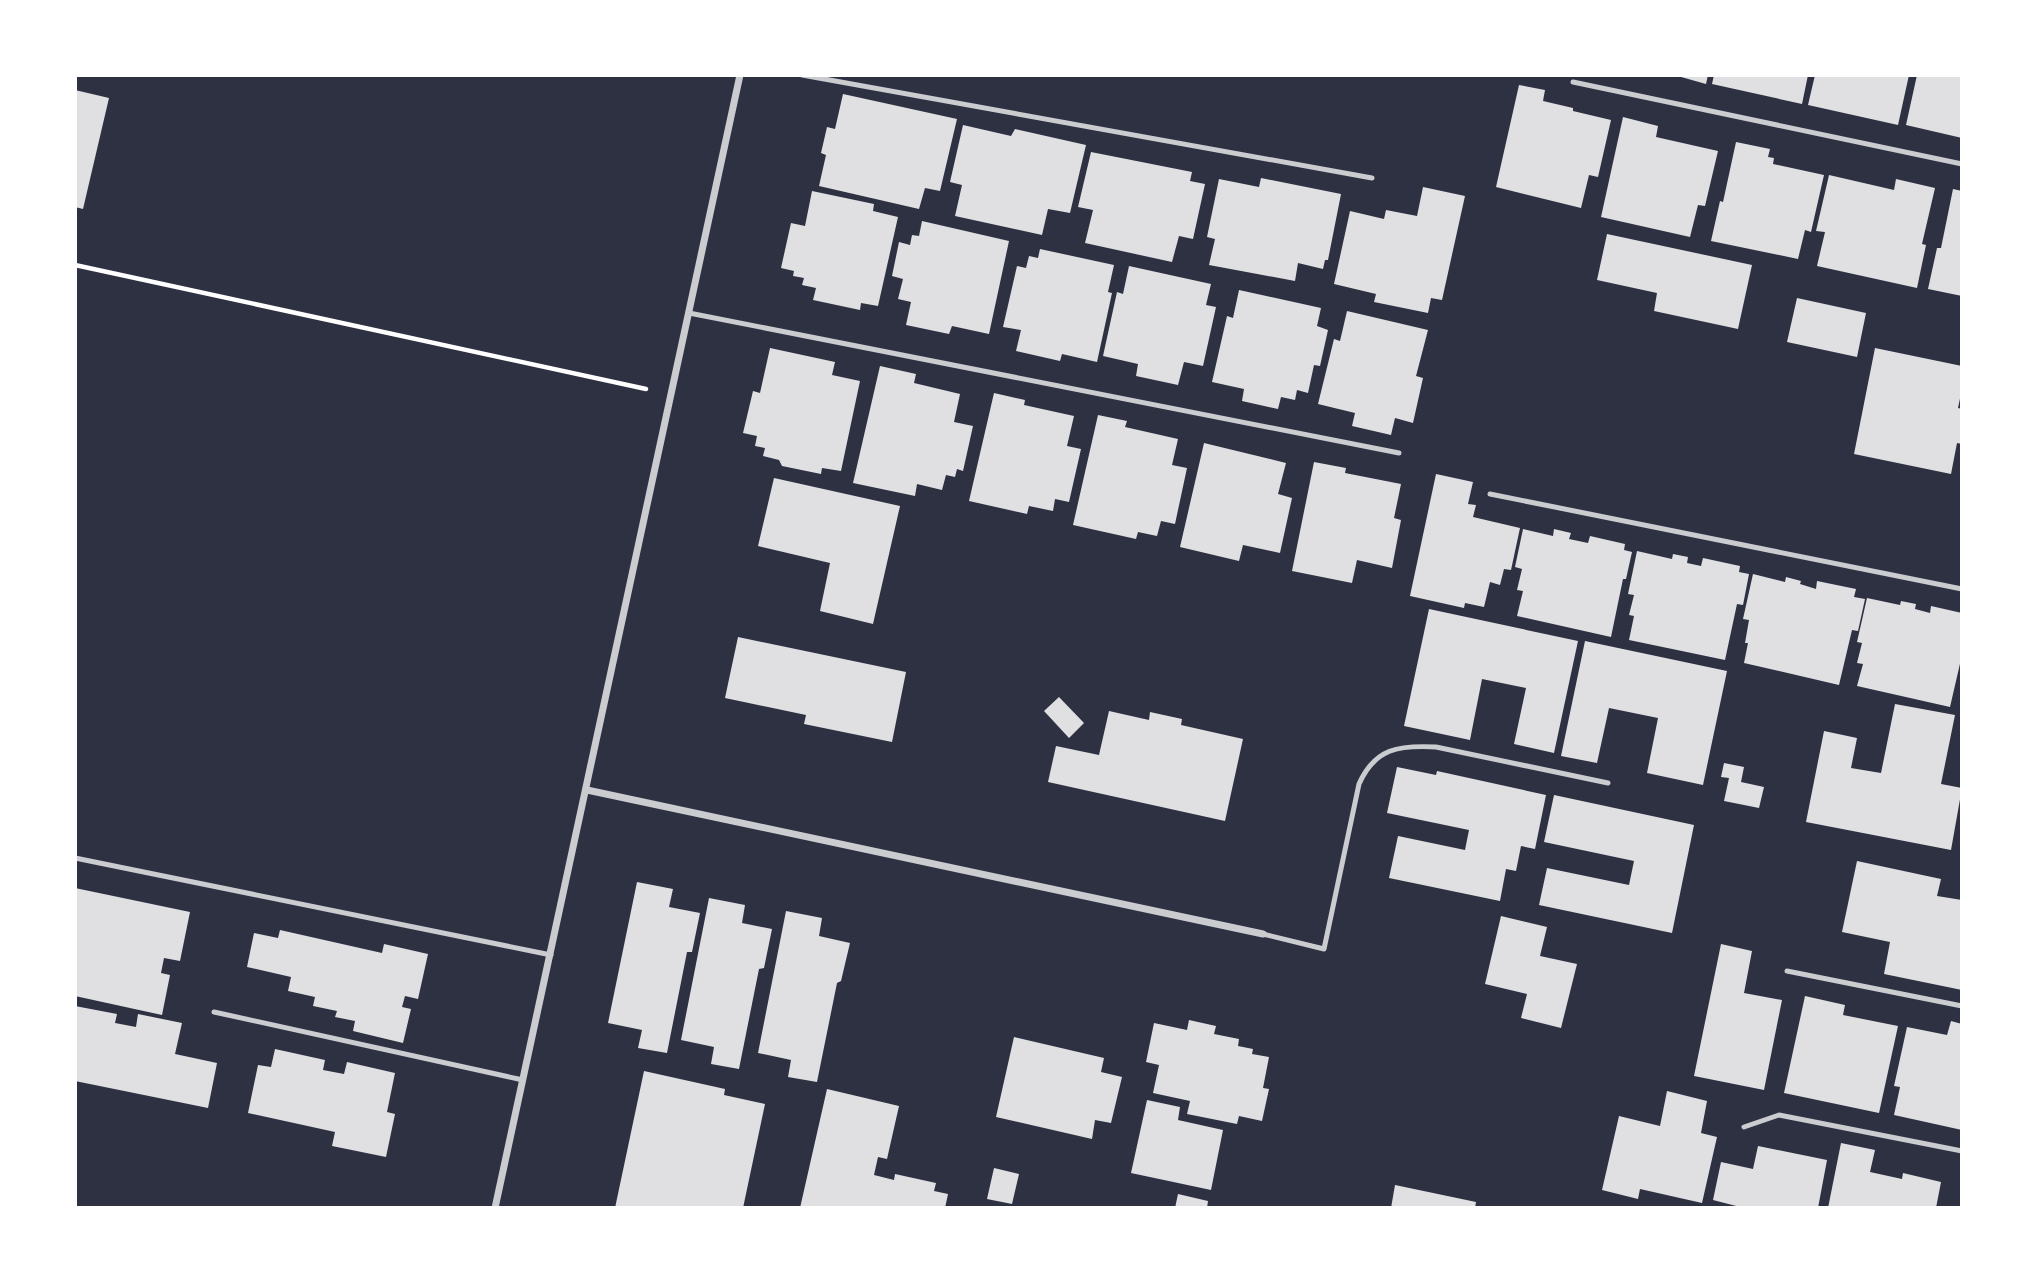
<svg xmlns="http://www.w3.org/2000/svg" width="2037" height="1283" font-family="'Roboto Condensed',sans-serif">
<style>
.building{fill:#e0e0e3}
.lines{fill:none;stroke-linecap:round;stroke-linejoin:round}
.path{stroke:#fff;stroke-width:4.5}
.service{stroke:#caccd0;stroke-width:5}
.minor{stroke:#caccd0;stroke-width:7}
</style>
<rect width="100%" height="100%" fill="#2d3142"/>
<path class="building" d="M1674,75H1708L1706,84Z
M1714,75H1808L1802,104L1712,84Z
M1815,75H1909L1898,125L1808,105Z
M1917,75H1962V138L1906,125Z
M1519,85L1545,90L1543,101L1573,108V111L1611,120L1598,177L1589,175L1581,208L1496,187Z
M75,90L109,98L83,209L75,207Z
M843,94L957,119L940,191L925,188L919,209L819,186L826,155L821,153L827,127L835,129Z
M1623,117L1658,126L1656,137L1718,151L1705,206L1698,205L1690,237L1601,217Z
M963,125L1011,136L1015,129L1086,145L1070,213L1048,209L1042,235L955,216L962,185L950,182Z
M1736,142L1770,149L1768,157L1774,158L1773,164L1824,175L1811,232L1805,230L1798,259L1711,241L1720,201L1723,202Z
M1091,152L1192,172L1190,181L1205,184L1193,239L1179,236L1172,262L1085,243L1093,210L1078,207Z
M1829,175L1894,190L1896,179L1935,188L1922,244L1926,245L1917,288L1817,266L1825,232L1816,231Z
M1261,178L1341,194L1328,260H1325L1323,269L1298,263L1295,281L1209,265L1215,239L1207,237L1219,179L1259,187Z
M1423,187L1465,196L1442,300L1431,298L1428,313L1374,302L1376,294L1334,284L1350,211L1384,219L1386,210L1417,216Z
M1953,189L1962,191V296L1928,289L1937,248H1941Z
M812,191L874,204L873,211L898,217L878,306L861,303L860,310L813,300L816,288L802,285L804,278L793,276L794,271L781,268L791,223L805,226Z
M922,221L1009,241L989,334L952,326L949,334L906,325L911,302L898,299L903,279L892,276L899,242L910,245L912,235L919,236Z
M1607,234L1752,265L1738,329L1654,311L1657,293L1597,280Z
M1040,249L1114,265L1108,292L1112,293L1097,362L1062,354L1060,361L1016,351L1021,330L1003,327L1017,266L1026,268L1029,256L1038,258Z
M1129,266L1211,284L1206,305L1216,307L1203,366L1184,362L1178,385L1136,376L1138,364L1103,356L1117,292L1123,294Z
M1239,290L1321,308L1317,326L1328,330L1320,366L1314,365L1308,393L1297,390L1295,400L1281,397L1278,409L1242,401L1244,389L1212,382L1227,316L1233,318Z
M1797,298L1866,313L1857,357L1787,342Z
M1347,311L1428,330L1416,376L1423,378L1413,423L1395,418L1391,435L1352,426L1355,413L1318,404L1334,339L1340,341Z
M770,348L835,362L832,375L860,381L841,471L822,468L821,474L782,466L779,460L763,456L765,448L755,446L757,436L743,433L753,391L760,393Z
M1875,348L1962,366V389L1958,408L1962,409V444L1957,443L1951,474L1854,454Z
M880,366L916,374L914,383L960,394L954,422L973,426L963,471L957,469L955,477L946,475L942,490L917,484L915,496L853,483Z
M994,393L1025,400L1024,405L1074,416L1067,446L1081,449L1069,502L1055,499L1053,511L1029,506L1027,514L969,501Z
M1098,415L1127,421L1125,427L1178,439L1172,465L1187,468L1175,524L1161,521L1157,536L1138,532L1136,539L1073,525Z
M1204,443L1286,463L1278,494L1292,498L1280,553L1243,545L1239,561L1180,547Z
M1314,462L1346,468L1345,473L1401,484L1394,518L1401,520L1392,568L1357,560L1352,583L1292,571Z
M1436,474L1473,482L1468,504L1476,505L1473,517L1520,528L1511,570L1504,569L1500,585L1490,582L1484,607L1465,603L1464,608L1410,596Z
M774,478L900,506L873,624L820,611L830,563L758,546Z
M1523,529L1553,536L1554,529L1571,533L1569,539L1588,543L1590,536L1625,544L1624,550L1632,552L1626,579H1623L1611,637L1517,616L1523,591L1517,590L1522,569L1515,567Z
M1637,551L1672,559L1673,554L1688,557L1687,563L1701,566L1703,558L1740,566L1739,572L1749,574L1743,605L1737,604L1725,660L1629,640L1634,616L1629,615L1634,595L1628,594Z
M1753,574L1785,582L1786,577L1801,581L1800,584L1816,589L1817,581L1856,589L1854,597L1865,599L1858,631L1852,630L1839,685L1744,663L1748,643H1745L1749,620L1743,619Z
M1867,598L1900,605L1901,601L1916,604L1915,609L1930,613L1931,606L1962,613V655L1950,707L1857,686L1863,664L1857,663L1862,643L1857,642Z
M1429,609L1578,641L1554,753L1514,744L1526,688L1482,679L1470,740L1404,726Z
M738,637L906,672L892,742L804,724L806,715L725,698Z
M1585,641L1727,671L1703,785L1647,773L1658,718L1609,708L1597,763L1561,756Z
M1059,697L1084,723L1069,738L1044,711Z
M1895,704L1955,715L1941,784L1962,788L1951,850L1806,822L1824,731L1857,738L1851,768L1881,773Z
M1109,711L1149,720L1150,712L1182,719L1181,725L1243,739L1225,821L1048,782L1056,746L1099,755Z
M1724,763L1744,767L1741,782L1764,787L1759,808L1724,801L1729,778L1721,777Z
M1397,767L1436,775L1437,771L1546,795L1535,849L1521,846L1516,871L1506,869L1500,901L1389,878L1398,836L1465,850L1469,830L1387,813Z
M1554,795L1694,825L1672,933L1539,905L1547,868L1629,885L1634,861L1544,842Z
M1857,861L1941,879L1937,896L1962,900V990L1884,974L1890,942L1842,932Z
M637,882L673,889L669,907L700,913L692,952H687L667,1053L638,1048L642,1030L608,1023Z
M75,888L190,912L180,961L164,958L161,973L170,975L162,1015L75,996Z
M709,898L745,905L742,923L772,929L764,968L759,969L739,1069L711,1064L714,1047L681,1040Z
M786,911L822,918L819,936L850,943L841,981L837,983L817,1082L788,1077L791,1060L758,1053Z
M1501,916L1547,927L1540,956L1577,964L1561,1028L1521,1018L1527,994L1485,984Z
M280,930L382,953L384,944L428,954L418,999L405,996L402,1007L411,1009L403,1043L353,1031L355,1021L335,1017L337,1011L313,1006L315,997L288,991L291,977L247,967L254,933L278,938Z
M1721,944L1752,951L1744,993L1782,1000L1764,1090L1694,1076Z
M1805,996L1845,1005L1843,1015L1898,1026L1879,1113L1784,1093Z
M75,1006L117,1014L115,1023L136,1027L138,1014L182,1023L175,1054L217,1063L208,1108L75,1081Z
M1189,1020L1216,1026L1214,1034L1239,1039L1238,1046L1253,1049L1252,1054L1269,1057L1263,1088L1269,1089L1262,1121L1239,1116L1237,1124L1187,1114L1190,1101L1153,1093L1159,1065L1146,1062L1154,1023L1187,1030Z
M1951,1021L1962,1024V1130L1894,1115L1900,1087L1894,1086L1907,1027L1947,1035Z
M1014,1037L1104,1058L1101,1072L1122,1077L1111,1123L1095,1120L1092,1139L996,1117Z
M275,1049L325,1060L323,1070L344,1074L347,1062L395,1073L387,1112L395,1114L386,1157L332,1146L335,1132L248,1113L258,1065L271,1067Z
M644,1071L725,1089L724,1095L765,1104L743,1208H615Z
M827,1089L899,1106L887,1159L878,1157L874,1175L894,1180L895,1174L936,1183L934,1191L948,1194L945,1208H800Z
M1667,1091L1707,1101L1701,1133L1717,1137L1702,1203L1640,1189L1638,1199L1602,1190L1619,1116L1660,1126Z
M1147,1100L1180,1107L1178,1120L1223,1130L1211,1190L1131,1173Z
M1841,1143L1875,1150L1870,1172L1902,1179L1903,1173L1941,1182L1936,1208H1828Z
M1758,1146L1827,1160L1818,1208H1744L1713,1200L1721,1162L1753,1169Z
M994,1168L1019,1174L1012,1204L987,1199Z
M1395,1185L1476,1202L1475,1208H1391Z
M1178,1194L1208,1201L1207,1208H1175Z"/>
<g class="lines">
<path class="path" d="M75,265L646,389"/>
<path class="service" d="M802,75L1372,178
M1573,82L1962,164
M689,313L1399,453
M1490,494L1962,589
M75,858L551,955
M1263,934L1324,949L1359,784C1375,748 1399,745 1436,747L1608,783
M1787,971L1962,1006
M214,1012L523,1080
M1744,1127L1779,1115L1962,1151"/>
<path class="minor" d="M587,790L1263,934
M495,1208L740,75"/>
</g>
<rect width="2037" height="1283" fill="none" stroke="#ffffff" stroke-width="154"/>
</svg>
